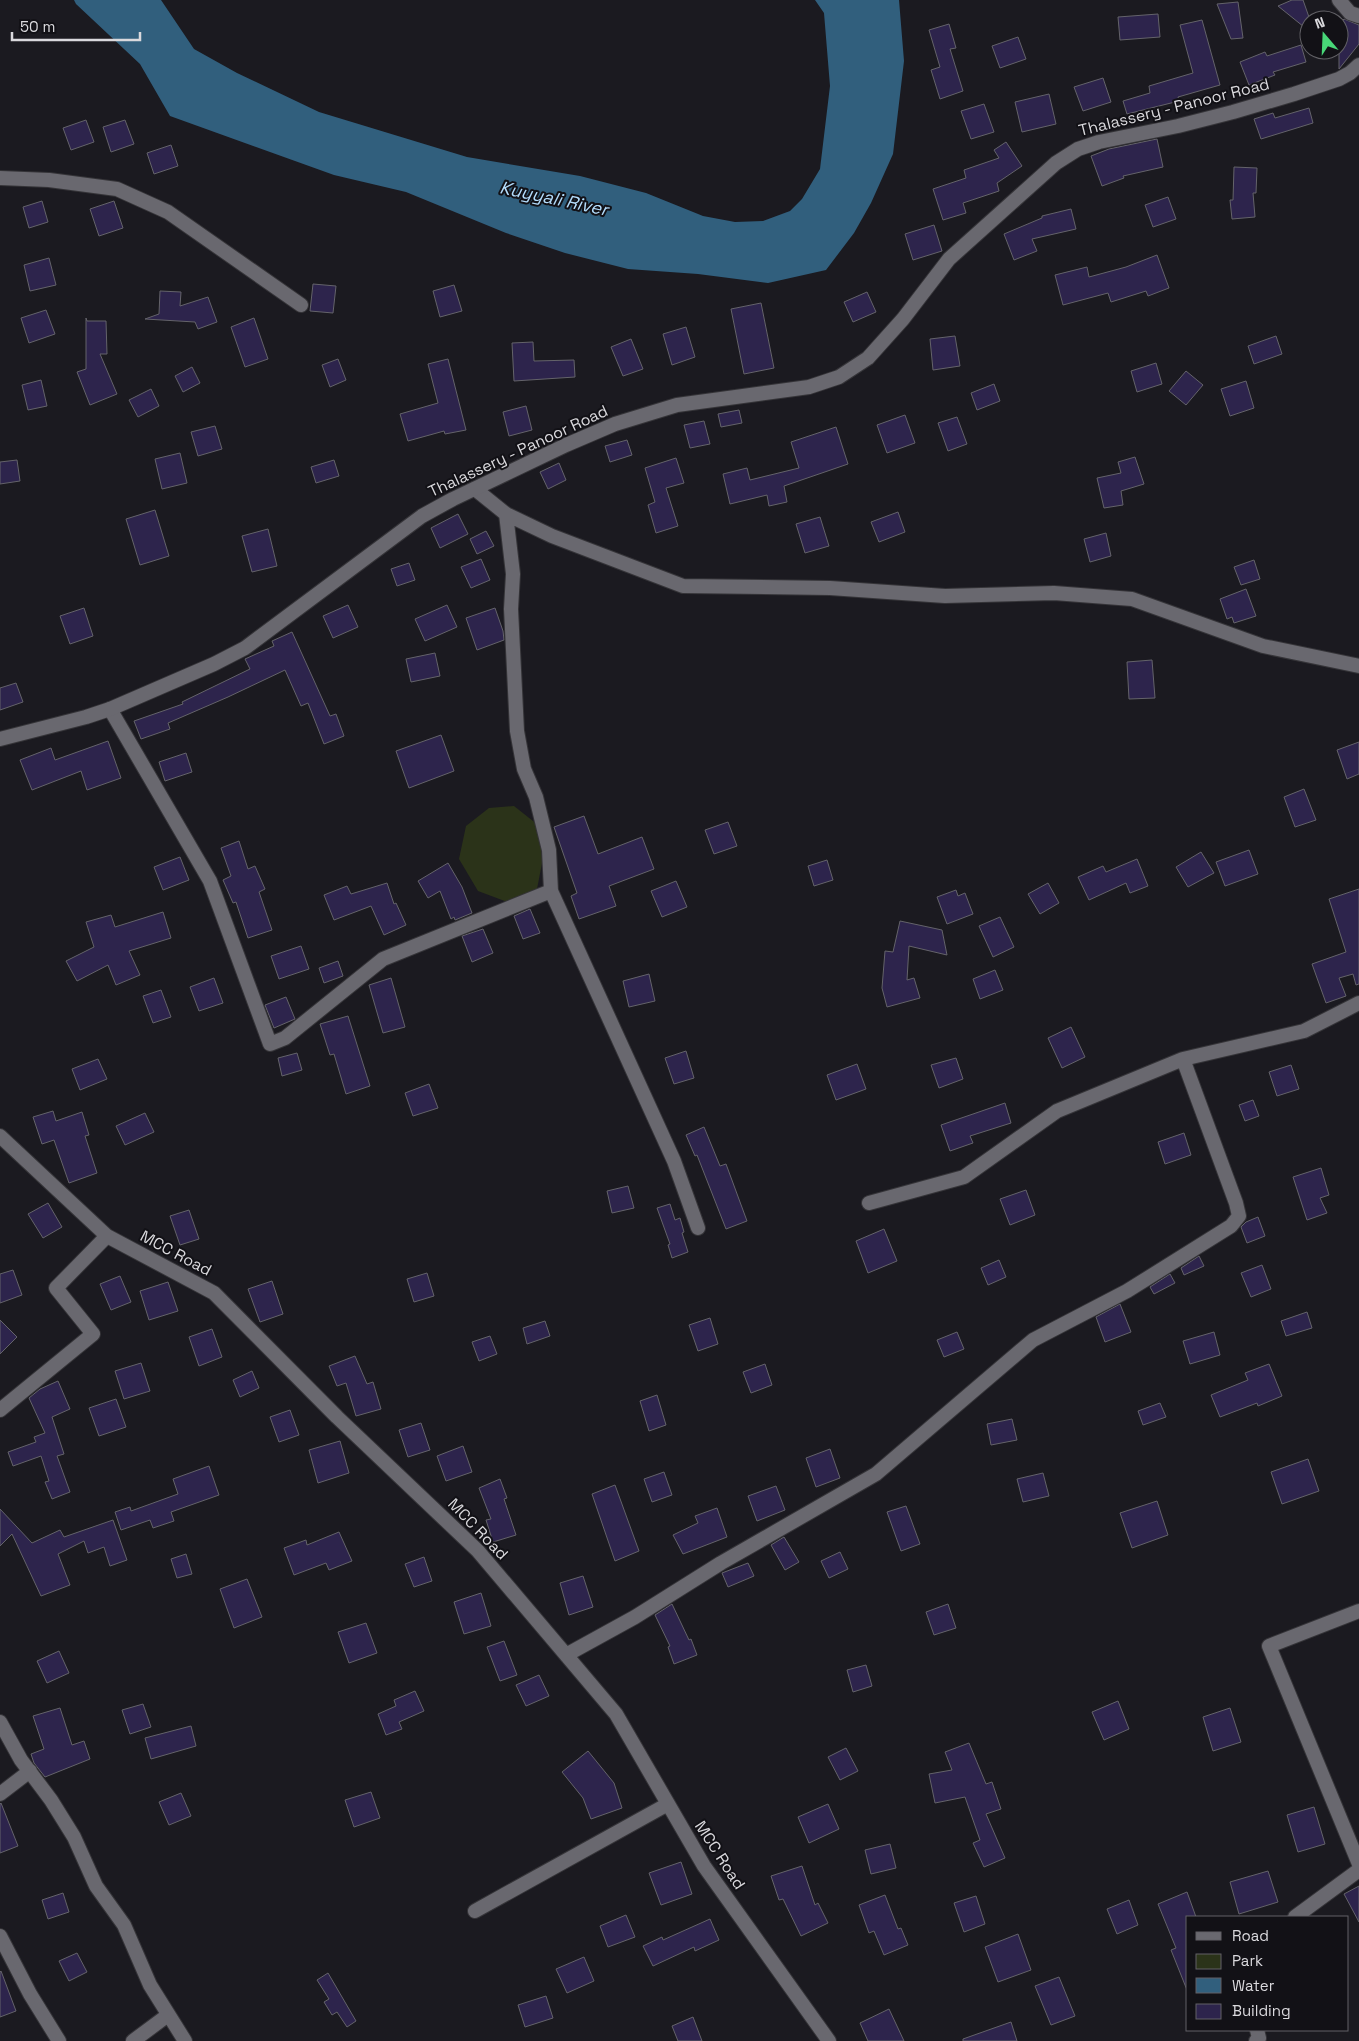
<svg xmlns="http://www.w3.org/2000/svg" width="1359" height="2041" font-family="'Space Grotesk',sans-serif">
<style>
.green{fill:#2b3319}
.water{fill:#315f7d}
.building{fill:#2d244c;stroke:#64636a}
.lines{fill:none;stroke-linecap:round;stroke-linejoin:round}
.minor-casing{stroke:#353438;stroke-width:16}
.secondary-casing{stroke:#353438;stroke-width:16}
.minor{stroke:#69686f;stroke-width:14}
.secondary{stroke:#69686f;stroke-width:14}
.labels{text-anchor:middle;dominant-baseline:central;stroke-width:4;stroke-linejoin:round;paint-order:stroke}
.street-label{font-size:16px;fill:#dad9dd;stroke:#121116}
.water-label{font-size:18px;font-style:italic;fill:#b4ddfc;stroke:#121116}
</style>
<rect width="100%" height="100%" fill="#1b1a20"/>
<path class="green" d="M514,806L538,825L543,858L537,889L510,903L478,891L459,859L466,826L489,808Z"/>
<path class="water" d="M74,0H161L194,49L237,73L319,112L467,157L580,176L646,193L703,216L735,222L763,221L790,211L802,199L820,169L830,86L824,13L815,0H899L904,61L893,154L871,203L854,233L826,270L768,283L698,274L628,269L565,253L506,233L406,192L334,175L170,116L140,64L76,4Z"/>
<path class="building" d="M1292,0H1303L1310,20L1309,31L1278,6Z
M1238,2L1243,38L1231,39L1217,4Z
M1158,14L1160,37L1120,40L1118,17Z
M1344,19L1359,25V44L1339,69V25Z
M1202,20L1220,85L1178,97L1179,101L1127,114L1123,101L1150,93L1149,86L1193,73L1180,25Z
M949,24L956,48L950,49L963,91L940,99L931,70L940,67L929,30Z
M1018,37L1026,59L1000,68L992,46Z
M1301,45L1306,62L1273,72L1275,75L1249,85L1240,62L1265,52L1267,56Z
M1103,78L1111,102L1083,111L1074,87Z
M1049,94L1056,124L1022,132L1015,102Z
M984,104L994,132L971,139L961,111Z
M1309,108L1313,123L1261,139L1254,119L1273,113L1275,118Z
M86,120L94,142L71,150L63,128Z
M125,120L134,144L111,152L103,127Z
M1157,139L1163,167L1123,176L1124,178L1102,186L1091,156L1109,149Z
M1006,142L1022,166L997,183L999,191L963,203L966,213L943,220L933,189L966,178L964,170L999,158L994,150Z
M171,145L178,166L154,174L147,153Z
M1234,167L1257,168L1256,193H1253L1255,217L1232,219L1230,200H1233Z
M1168,197L1176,219L1153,227L1145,205Z
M42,201L48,222L29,228L23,207Z
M114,201L123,228L99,236L90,209Z
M1071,209L1076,229L1032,239L1037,251L1014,260L1004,234L1042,218V216Z
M934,225L942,251L913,260L905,234Z
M1157,255L1169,288L1148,296L1146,291L1111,302L1108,293L1063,305L1055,275L1087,267L1089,277L1126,267Z
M49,258L56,285L30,291L24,265Z
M313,284L336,286L333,313L310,311Z
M454,285L462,311L440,317L433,291Z
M160,291L181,292L180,306L208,297L217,322L198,329L195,322L145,319L159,314Z
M867,292L876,312L853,322L844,302Z
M761,303L774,368L744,374L731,309Z
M46,310L55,334L29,343L21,318Z
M86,318L87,321H106L107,354H100L117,394L90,405L77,372L86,369Z
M254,318L268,359L245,367L231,327Z
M686,327L695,357L672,365L663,334Z
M955,336L960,366L933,370L930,339Z
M1276,336L1282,354L1254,364L1248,346Z
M631,339L643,369L623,376L611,347Z
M533,342L534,361L574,360L575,377L514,381L512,343Z
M338,359L346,380L330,387L322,365Z
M448,359L466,430L445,434L444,431L408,441L400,414L438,403L428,364Z
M1156,363L1162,384L1137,392L1131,371Z
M192,367L200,383L183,392L175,376Z
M1186,371L1203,385L1186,405L1169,391Z
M41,380L47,406L28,410L22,385Z
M1246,381L1254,408L1230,416L1221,389Z
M994,384L1000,401L977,410L971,393Z
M151,389L159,406L138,417L129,400Z
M526,406L532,430L509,436L503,412Z
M739,410L742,423L721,427L718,414Z
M905,415L915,443L887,453L877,425Z
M957,417L967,444L948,451L938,423Z
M704,421L710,444L690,448L684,425Z
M215,426L222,449L198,456L191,432Z
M836,427L848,464L784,486L787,502L769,506L767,495L730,504L723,474L747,468L750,480L799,468L791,442Z
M627,440L632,455L610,462L605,446Z
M180,453L187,483L162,489L155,459Z
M1135,457L1144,484L1121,491L1123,505L1104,508L1097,478L1121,473L1118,462Z
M676,458L684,483L666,488L678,526L656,533L648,505L655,502L645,468Z
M17,460L20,481L0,484V462Z
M334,460L339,476L316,483L311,467Z
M559,463L566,480L548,489L540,472Z
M155,510L169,556L140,565L126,519Z
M898,512L905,532L879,542L871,522Z
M458,514L468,534L440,548L431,528Z
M820,517L829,546L805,553L796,524Z
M268,529L277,566L252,572L242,536Z
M486,531L494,546L477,554L470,539Z
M1106,533L1111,556L1090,562L1084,539Z
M481,559L490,580L471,588L461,567Z
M1254,560L1260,579L1241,585L1234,567Z
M409,563L415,580L397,586L391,569Z
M1246,589L1256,616L1234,623L1232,617L1227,619L1220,599Z
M348,605L358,627L333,638L323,616Z
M447,605L457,627L425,641L415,619Z
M84,608L93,636L70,644L60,616Z
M495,608L503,631L504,640L477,650L466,618Z
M292,632L330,716L336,714L344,736L324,744L308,703L301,706L285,670L228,697L168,723L170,729L141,739L134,721L183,704L182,702L250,669L245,659L274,646L272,641Z
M435,653L440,676L411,682L406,659Z
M1152,660L1155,698L1129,699L1127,662Z
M16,683L23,702L0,710V688Z
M441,735L454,771L409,788L396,751Z
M108,741L121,778L87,790L81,771L32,790L20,760L51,748L55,760Z
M1359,742V774L1347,779L1337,750Z
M186,753L192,772L165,781L159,762Z
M1304,789L1316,820L1295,827L1284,797Z
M584,816L598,854L642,837L654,869L609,886L616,906L579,919L571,896L577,893L554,827Z
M728,822L737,846L714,854L705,830Z
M239,841L248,869L255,866L265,889L259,892L272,930L248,938L236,902L233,903L223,880L231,876L221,848Z
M1249,850L1258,874L1225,886L1216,862Z
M1201,852L1214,873L1188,887L1176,867Z
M180,857L189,880L163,890L154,867Z
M1137,859L1148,886L1130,893L1126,883L1089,900L1078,877L1103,866L1106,872Z
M827,860L833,880L814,886L808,866Z
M448,863L462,887L472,913L455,920L454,917L451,919L440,891L428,898L418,881Z
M676,881L687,907L662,917L651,891Z
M387,883L394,904L396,903L406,925L384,935L371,906L334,920L324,895L347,886L351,894Z
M1048,883L1059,903L1040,914L1028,894Z
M1359,889V984L1356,985L1353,974L1339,978L1346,996L1326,1003L1312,964L1346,952L1329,899Z
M956,890L958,896L965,893L973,914L947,924L937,897Z
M530,909L540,933L523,939L514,916Z
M163,912L171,938L129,951L140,975L116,985L108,965L77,981L66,961L94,947L86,922L111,915L115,927Z
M1000,917L1014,947L993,957L979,926Z
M900,921L942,930L947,955L909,946L907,980L914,978L920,998L887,1007L882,988L885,951L893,952Z
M483,929L493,953L472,962L462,936Z
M301,946L309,969L279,979L271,956Z
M338,961L343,976L324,983L319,968Z
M995,970L1003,990L980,999L973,979Z
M649,974L655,1001L629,1007L623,981Z
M214,978L223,1003L199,1011L190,987Z
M391,978L405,1027L383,1033L369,985Z
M161,990L171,1017L153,1023L143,996Z
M286,997L295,1019L274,1028L265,1005Z
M348,1016L370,1086L346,1094L334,1054L330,1055L320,1024Z
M1071,1027L1085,1057L1062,1068L1048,1038Z
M686,1051L694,1078L674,1084L665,1058Z
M297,1053L302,1070L282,1076L278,1058Z
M956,1058L963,1079L939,1088L931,1065Z
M98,1059L107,1079L80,1090L72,1069Z
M857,1064L866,1089L836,1100L827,1075Z
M1291,1065L1299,1089L1277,1096L1269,1072Z
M429,1084L438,1108L413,1116L405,1093Z
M1253,1100L1259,1116L1245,1121L1239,1105Z
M1005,1103L1011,1123L970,1136L973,1143L950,1151L941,1125Z
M53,1111L56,1121L82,1112L89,1135L85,1136L97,1173L69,1183L54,1140L42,1144L33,1117Z
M145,1113L154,1132L125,1145L116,1126Z
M704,1127L720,1166L726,1164L747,1221L726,1229L697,1155L695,1156L686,1135Z
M1184,1133L1191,1155L1165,1164L1158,1142Z
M1321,1168L1329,1195L1320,1198L1327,1213L1307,1220L1293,1177Z
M628,1186L634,1208L612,1213L607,1191Z
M1026,1190L1035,1215L1010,1225L1000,1199Z
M48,1203L62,1227L43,1238L28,1214Z
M670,1204L675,1220L680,1218L684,1232L682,1233L688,1252L672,1258L668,1245L670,1244L657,1208Z
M189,1210L199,1239L180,1245L170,1216Z
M1258,1217L1265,1236L1247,1243L1241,1227L1246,1222Z
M884,1229L897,1261L868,1273L856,1241Z
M1199,1256L1204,1266L1184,1275L1181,1268Z
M999,1260L1006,1277L988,1285L981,1268Z
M1262,1265L1271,1289L1251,1297L1241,1273Z
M13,1270L22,1295L0,1303V1274Z
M427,1273L434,1296L414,1302L407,1279Z
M1170,1274L1175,1283L1154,1294L1150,1287Z
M120,1276L131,1302L111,1310L100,1284Z
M272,1281L283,1314L260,1322L248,1289Z
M168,1282L178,1311L149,1320L140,1291Z
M1120,1304L1131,1332L1105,1342L1096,1317Z
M1307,1312L1312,1328L1286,1336L1281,1321Z
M710,1318L718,1344L698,1351L689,1325Z
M0,1320L17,1337L0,1354Z
M545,1321L550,1336L527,1344L523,1328Z
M212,1329L222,1357L199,1366L189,1337Z
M957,1332L964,1349L944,1357L937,1340Z
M1214,1332L1220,1355L1190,1364L1183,1341Z
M490,1336L497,1354L479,1361L472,1342Z
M355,1356L367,1384L373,1382L381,1409L356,1416L346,1383L337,1386L329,1366Z
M141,1363L150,1391L124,1399L115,1371Z
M765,1364L772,1385L751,1393L743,1372Z
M1269,1364L1282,1396L1258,1406L1257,1403L1220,1417L1211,1395L1248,1380L1245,1373Z
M252,1371L259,1388L240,1397L233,1380Z
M58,1381L70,1409L52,1417L64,1454L57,1456L70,1492L52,1499L45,1482L49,1481L41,1456L13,1466L8,1452L36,1442L34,1437L45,1433L29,1398L40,1389Z
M657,1395L666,1425L649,1431L640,1401Z
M116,1399L126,1427L99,1436L89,1408Z
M1160,1403L1166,1417L1143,1425L1138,1411Z
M290,1410L299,1435L279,1442L270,1417Z
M1012,1419L1017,1440L991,1445L987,1424Z
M421,1423L430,1450L408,1457L399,1430Z
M340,1441L349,1473L318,1483L309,1450Z
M463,1446L472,1472L446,1481L437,1456Z
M830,1449L840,1478L816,1487L806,1458Z
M1308,1459L1319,1491L1282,1504L1271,1472Z
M209,1466L219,1495L171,1512L174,1521L153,1528L150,1520L121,1530L115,1512L130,1507L131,1511L178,1494L173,1479Z
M664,1472L672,1495L652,1502L644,1479Z
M1043,1473L1049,1496L1023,1502L1017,1479Z
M500,1479L507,1498L504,1499L516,1535L493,1542L486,1520L491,1519L479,1488Z
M615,1485L639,1551L615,1561L592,1494Z
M776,1486L785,1510L757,1521L748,1496Z
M1157,1501L1168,1535L1132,1548L1120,1513Z
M906,1506L920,1544L901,1551L887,1512Z
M717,1508L727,1537L683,1554L673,1535L698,1523L695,1516Z
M0,1509L32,1543L60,1530L64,1537L113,1520L127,1560L110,1566L104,1547L88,1553L84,1541L58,1554L70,1585L41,1596L12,1534L0,1546Z
M339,1532L352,1561L329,1570L326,1563L294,1575L284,1548L306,1540L307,1545Z
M784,1537L799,1562L785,1570L771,1545Z
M840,1552L848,1569L829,1578L821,1561Z
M186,1554L192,1574L177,1578L171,1559Z
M424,1557L432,1581L414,1587L405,1564Z
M748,1563L754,1576L728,1587L722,1573Z
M583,1576L593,1607L569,1615L560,1583Z
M247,1579L262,1617L234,1628L220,1589Z
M481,1593L491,1626L464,1634L454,1602Z
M672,1604L689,1640L691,1639L697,1655L674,1664L668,1647L670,1646L655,1615Z
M948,1604L956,1628L934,1635L926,1612Z
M366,1623L377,1653L349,1663L338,1632Z
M504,1641L517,1675L500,1681L487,1647Z
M59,1651L69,1673L47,1683L37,1661Z
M866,1665L872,1686L853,1692L847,1670Z
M539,1675L549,1696L526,1706L516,1685Z
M415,1691L424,1711L399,1722L402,1729L386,1735L378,1714L396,1706L394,1700Z
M1118,1701L1129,1729L1104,1740L1092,1712Z
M143,1704L151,1727L130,1734L122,1710Z
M60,1708L72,1745L84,1741L90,1759L45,1777L34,1763L31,1754L44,1749L33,1716Z
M1230,1708L1241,1742L1213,1751L1203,1717Z
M191,1726L196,1746L151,1759L145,1738Z
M969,1743L986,1784L992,1782L1001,1809L986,1814L1005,1858L984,1867L973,1843L980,1840L965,1797L935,1803L929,1774L952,1770L945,1752Z
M846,1748L858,1771L840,1780L828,1757Z
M588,1751L614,1783L622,1808L591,1819L583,1798L562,1772Z
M371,1792L380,1818L354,1827L345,1800Z
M181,1793L191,1816L169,1825L159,1802Z
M1,1803L18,1846L0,1853V1804Z
M828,1804L839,1829L809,1843L798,1817Z
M1314,1807L1325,1844L1298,1852L1287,1815Z
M890,1844L896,1868L871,1874L865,1850Z
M681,1862L692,1894L661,1905L649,1873Z
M802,1866L815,1905L818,1903L828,1923L801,1936L783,1899L779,1900L771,1876Z
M1268,1871L1278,1902L1239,1914L1230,1882Z
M1359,1886V1922L1344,1894Z
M1187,1892L1196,1917H1188L1187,1990L1171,1950L1176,1948L1158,1904Z
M63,1893L69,1912L48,1919L42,1900Z
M885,1895L898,1929L901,1928L908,1945L884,1955L874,1931L869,1933L859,1905Z
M976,1896L985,1924L964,1932L954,1903Z
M1129,1900L1138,1925L1117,1934L1107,1909Z
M626,1915L635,1937L608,1947L600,1926Z
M710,1919L719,1940L695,1951L694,1947L653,1966L643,1946L662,1937L663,1940Z
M1018,1934L1031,1970L998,1982L985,1947Z
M77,1953L87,1972L69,1981L59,1961Z
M584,1957L594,1981L567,1993L556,1969Z
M1,1971L16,2011L0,2017V1972Z
M328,1973L356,2021L347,2027L337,2012L332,2015L324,2002L329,1999L317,1980Z
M1059,1977L1075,2016L1051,2025L1035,1986Z
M546,1996L553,2018L525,2027L518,2005Z
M889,2009L904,2041H868L860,2023Z
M693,2017L702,2041H678L672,2026Z
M1011,2022L1017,2041H963V2039Z"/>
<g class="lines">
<defs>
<path id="minor" d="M1339,0L1350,13L1359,16
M0,178L49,180L117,189L168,212L301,305
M475,489L506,514L552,536L683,586L830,588L945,596L1054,593L1132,599L1263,646L1359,666
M506,514L513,574L511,609L517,731L524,769L536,797L549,850L551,891L674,1161L698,1228
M110,709L210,881L270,1044L285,1038L383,959L551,891
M0,1136L107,1236L214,1293L337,1417L478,1551L616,1714L704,1866L829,2041
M869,1203L964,1177L1057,1111L1183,1059L1304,1031L1359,1003
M0,1410L93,1334L56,1288L107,1236
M1359,1611L1269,1646L1359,1864
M566,1655L635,1617L721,1563L876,1474L1033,1340L1127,1291L1231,1226L1239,1216L1236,1203L1183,1059
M0,1722L21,1760L51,1800L74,1837L96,1886L124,1925L150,1985L185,2041
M0,1794L30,1771
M475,1911L668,1804
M1295,1917L1359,1870
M0,1936L30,1994L59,2041
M133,2041L168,2015
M1256,2041L1259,2038L1257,2030"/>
<path id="secondary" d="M0,739L86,717L110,709L214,664L245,648L422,516L453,499L566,445L615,424L677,405L809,387L839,377L868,358L903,319L949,259L1056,163L1078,149L1099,142L1178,126L1233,112L1294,94L1339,79L1350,73L1359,65"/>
</defs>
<use href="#minor" class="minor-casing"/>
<use href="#secondary" class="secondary-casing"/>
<use href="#minor" class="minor"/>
<use href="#secondary" class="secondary"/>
</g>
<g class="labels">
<g class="street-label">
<text transform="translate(1174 107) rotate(-14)">Thalassery - Panoor Road</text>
<text transform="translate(518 451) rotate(-25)">Thalassery - Panoor Road</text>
<text transform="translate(176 1253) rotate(28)">MCC Road</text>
<text transform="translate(478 1529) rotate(46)">MCC Road</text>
<text transform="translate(720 1855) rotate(57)">MCC Road</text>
</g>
<g class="water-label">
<text transform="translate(554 198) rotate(12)">Kuyyali River</text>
</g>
</g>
<rect x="1186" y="1916" width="162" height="115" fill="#121116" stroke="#626166"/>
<rect x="1196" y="1932" width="25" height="8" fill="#69686f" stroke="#626166"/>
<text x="1232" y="1941" font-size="15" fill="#dad9dd">Road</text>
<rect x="1196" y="1954" width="25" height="15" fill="#2b3319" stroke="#626166"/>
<text x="1232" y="1966" font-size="15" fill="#dad9dd">Park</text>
<rect x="1196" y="1978" width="25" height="15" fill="#315f7d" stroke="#626166"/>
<text x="1232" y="1991" font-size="15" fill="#dad9dd">Water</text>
<rect x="1196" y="2004" width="25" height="15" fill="#2d244c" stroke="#626166"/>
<text x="1232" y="2016" font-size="15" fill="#dad9dd">Building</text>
<g transform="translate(1324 35) rotate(341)"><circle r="24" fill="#121116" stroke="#626166"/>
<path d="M0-4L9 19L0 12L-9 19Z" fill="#48d778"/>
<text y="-8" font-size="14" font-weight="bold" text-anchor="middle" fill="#dad9dd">N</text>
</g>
<path d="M12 32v8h128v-8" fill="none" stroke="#dad9dd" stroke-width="2.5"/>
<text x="20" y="32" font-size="15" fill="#dad9dd" stroke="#121116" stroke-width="4" paint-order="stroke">50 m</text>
</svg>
